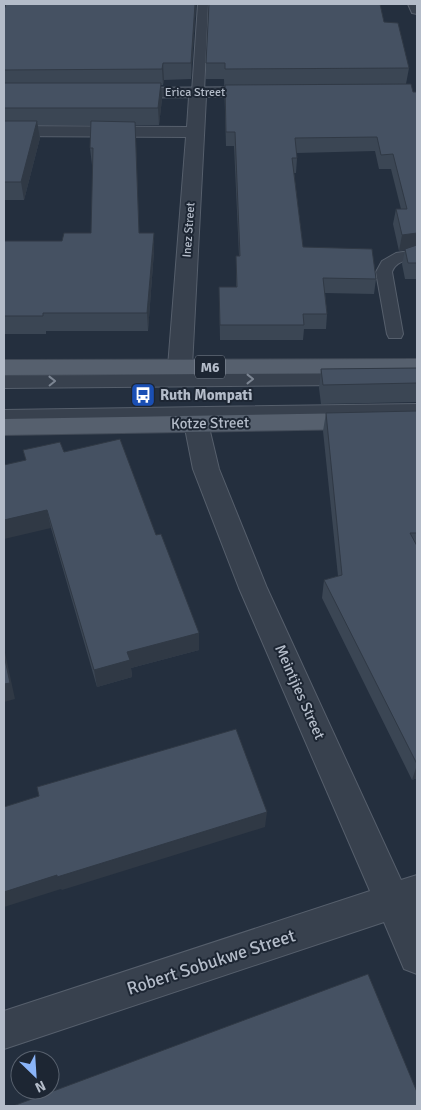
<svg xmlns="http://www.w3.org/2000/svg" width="421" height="1110" font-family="Signika,sans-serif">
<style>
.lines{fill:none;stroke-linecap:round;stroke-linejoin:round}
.lane-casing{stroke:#565f6c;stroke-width:2}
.street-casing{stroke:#565f6c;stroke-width:2}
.primary-casing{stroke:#414a57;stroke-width:2}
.lane{fill:#38414e;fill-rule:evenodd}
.street{fill:#38414e;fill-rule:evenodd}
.primary{fill:#56606e;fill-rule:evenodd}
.wall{fill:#3b4654}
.shaded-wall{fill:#303945}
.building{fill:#455162;stroke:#303945}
.oneway{stroke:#7c8592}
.labels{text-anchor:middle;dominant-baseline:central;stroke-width:4;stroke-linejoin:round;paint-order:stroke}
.far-street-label{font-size:12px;fill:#b4bcc9;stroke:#1d2633}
.shield{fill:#1d2633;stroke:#878f9c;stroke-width:1}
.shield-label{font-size:14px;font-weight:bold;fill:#b4bcc9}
.poi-label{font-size:15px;font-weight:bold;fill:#b4bcc9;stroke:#1d2633;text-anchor:start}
.street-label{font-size:15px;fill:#b4bcc9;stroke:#1d2633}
.near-street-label{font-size:18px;fill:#b4bcc9;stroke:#1d2633}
</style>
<rect width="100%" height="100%" fill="#242f3e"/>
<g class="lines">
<defs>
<path id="lane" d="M198,4H208L204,92L198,96L192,92Z
M417,250V258C407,260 396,261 392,272L403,334L401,338H389L387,334L376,272L382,261L396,253Z
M347,373L353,375L355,379L353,383L347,385L4,388V376Z
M417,404V416L4,422V410Z"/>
<path id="street" d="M408,4H417V14L412,13Z
M263,87L269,89L271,92L269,95L206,97L192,367L188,372L180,374L172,372L168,367L186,137L4,136V126L187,127L189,97L124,98L118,97L116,93L118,89L124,88Z
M196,415L205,417L208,423L219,469L267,588L401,880L417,875V911H416L417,915V974L404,969L384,922L4,1049V1011L370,891L239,588L193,469L184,423L187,417Z"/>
<path id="primary" d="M417,359V373L4,375V360Z
M417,412V428L4,435V419Z"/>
</defs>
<use href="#lane" class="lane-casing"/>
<use href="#street" class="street-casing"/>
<use href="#primary" class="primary-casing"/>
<use href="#lane" class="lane"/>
<use href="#street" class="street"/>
<use href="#primary" class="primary"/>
</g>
<path class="wall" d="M6,4H196L191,79L164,80L163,85H161L162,99L159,125H135L139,233H154V251L148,331H46V334H4V241H62L91,233L93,165H92L90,148L91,125H38L40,138L24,200H4V10Z
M384,22L409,68L406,84L413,92H417V279H405L402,264L405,250L399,251L393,224L396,209H401L391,169H379L375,151L297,153V158L296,173H294L303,247L376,279L374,294L325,293L327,314L326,329H304L303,340H220L219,287H236V256H239L234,146H226L224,79H206V63Z
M417,368V402L321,404L319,388L321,369Z
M417,411V778L412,780L322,598L324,580L338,576L323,431L326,413Z
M23,450L64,452L199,650L131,668L132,677L97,687L51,528L26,460Z"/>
<path class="shaded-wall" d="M195,4H196L191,79V63Z
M163,63L164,80L163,85L162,69Z
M161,83L162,99L159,125L158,108Z
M37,121L40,138L24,200L21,182Z
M135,122L136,139L140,251L139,233Z
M154,233V251L148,331L147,313Z
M417,233V248L399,251L402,235Z
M47,510L51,528L4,539V520Z
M199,633V650L131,668L132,677L97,687L94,670L127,652Z
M4,648L15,699L4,702Z
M417,765V778L412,780Z
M267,812L265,827L62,890L61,889L4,907V892L57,875Z"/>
<path class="building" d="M6,4H195L191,63H163L162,69L4,70V10Z
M209,4H380L384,22L398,23L409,68L225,69V63H206Z
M4,83H161L158,108H4Z
M411,84L413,92H417V233L402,235L396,209H407L393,154L381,155L377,137L295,138L297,158H292L303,247L372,249L376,279L323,278L327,314H303L304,325H220L219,287H237L236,256H240L235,132H226L225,85Z
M4,121H37L21,182H4Z
M91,121L135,122L139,233H154L147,313H43V316H4V241H62L64,233H91L93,148H90Z
M417,245V263H408L405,249Z
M417,368V383L323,385L321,369Z
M417,411V533H410L417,546V764L324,580L342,575L326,413Z
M120,439L156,535L161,534L199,633L127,652L130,660L94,670L47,510L4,520V465L26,460L23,450L60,442L64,452Z
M4,655L10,683L4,684Z
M236,729L267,812L57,877V875L4,892V807L39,796L37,787Z
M368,974L417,1092V1106H13Z"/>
<defs><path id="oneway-chevron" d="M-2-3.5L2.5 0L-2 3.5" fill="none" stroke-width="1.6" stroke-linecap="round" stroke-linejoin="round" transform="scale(1.25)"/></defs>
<g class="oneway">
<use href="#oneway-chevron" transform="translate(250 379)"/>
<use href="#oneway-chevron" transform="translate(52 381) rotate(-1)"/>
</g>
<defs>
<symbol id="bus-square" viewBox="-11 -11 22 22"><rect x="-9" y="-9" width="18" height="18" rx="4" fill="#1a4fb4" stroke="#1d2633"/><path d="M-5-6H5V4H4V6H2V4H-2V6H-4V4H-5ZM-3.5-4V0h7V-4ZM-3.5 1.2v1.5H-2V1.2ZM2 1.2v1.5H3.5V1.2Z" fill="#fff"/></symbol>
</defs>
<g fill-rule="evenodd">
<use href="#bus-square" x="129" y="381" width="28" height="28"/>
</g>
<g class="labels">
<g class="far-street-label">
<text x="195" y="92">Erica Street</text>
<text transform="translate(189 230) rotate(-86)">Inez Street</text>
</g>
<rect class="shield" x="195" y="355.5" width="30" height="23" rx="4"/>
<g class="shield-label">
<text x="210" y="367">M6</text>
</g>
<g class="poi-label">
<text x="160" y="395">Ruth Mompati</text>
</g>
<g class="street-label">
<text transform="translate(210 423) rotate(-1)">Kotze Street</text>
<text transform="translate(300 692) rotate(66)">Meintjies Street</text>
</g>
<g class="near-street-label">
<text transform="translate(211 962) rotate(-18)">Robert Sobukwe Street</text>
</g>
</g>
<rect width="421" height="1110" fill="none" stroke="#b4bcc9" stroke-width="10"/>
<g transform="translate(35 1075) rotate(155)"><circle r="24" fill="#1d2633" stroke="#59626f"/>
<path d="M0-4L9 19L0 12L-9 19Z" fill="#8ab4f8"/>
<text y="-8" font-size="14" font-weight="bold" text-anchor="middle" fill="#b4bcc9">N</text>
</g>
</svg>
